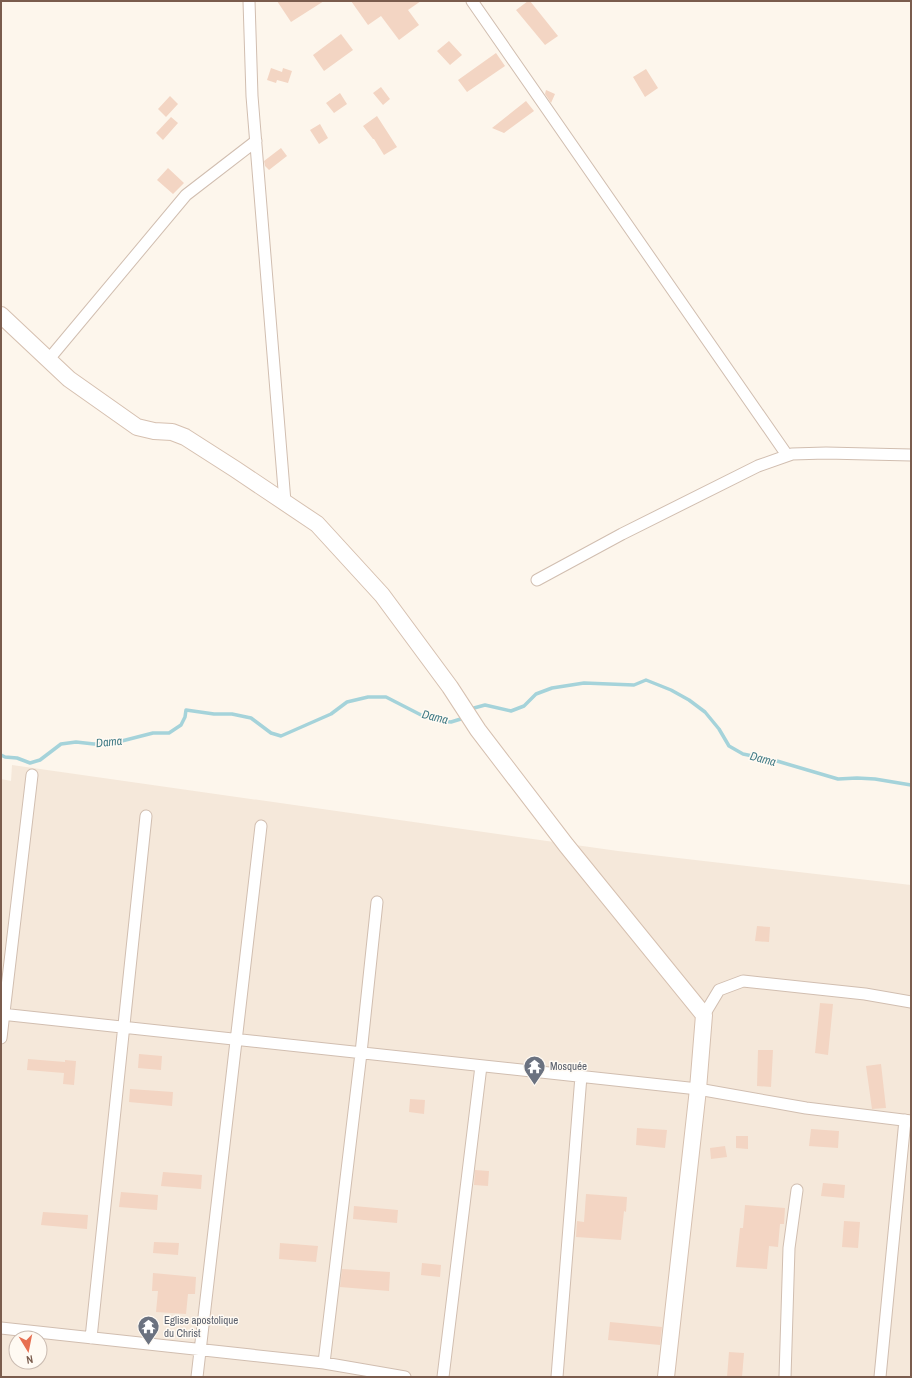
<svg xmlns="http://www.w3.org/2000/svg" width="912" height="1378" font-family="'Archivo Narrow',sans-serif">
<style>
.residential{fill:#f5e8da;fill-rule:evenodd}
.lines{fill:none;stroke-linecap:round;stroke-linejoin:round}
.stream{stroke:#a5d3da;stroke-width:3.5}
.building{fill:#f3d5c3}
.street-casing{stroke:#d1beb0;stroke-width:13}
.secondary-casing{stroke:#d6c0b0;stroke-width:18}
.street{stroke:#fff;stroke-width:11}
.secondary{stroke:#fff;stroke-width:16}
.labels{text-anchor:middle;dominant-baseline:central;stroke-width:3;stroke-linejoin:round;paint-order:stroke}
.worship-label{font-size:11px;fill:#5b616d;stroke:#fffaf3;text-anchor:start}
.water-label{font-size:12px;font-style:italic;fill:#437c86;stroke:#fffaf3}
</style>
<rect width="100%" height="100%" fill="#fdf6ec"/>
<path class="residential" d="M12,765L618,851L911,885V1377H1V779L11,781ZM16,1338H40V1362H16Z"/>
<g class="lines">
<path class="stream" d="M471,711L474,708L485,705L511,711L524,706L536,694L552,688L584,683L634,685L646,680L671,690L689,700L705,712L719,729L729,746L743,754L777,761L838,779L857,778L875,779L911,785
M1,755L5,757L17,758L30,763L40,760L61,744L76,742L94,744L114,743L153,733H169L181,725L185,717L186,710L214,714H232L251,718L271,733L281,736L331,714L347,702L368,697H386L423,716L442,721L451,722L464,718"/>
</g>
<path class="building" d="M277,1H324L291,22Z
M351,1H421L408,10L419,25L399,40L381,16L368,25Z
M528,1H530L558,36L545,45L516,10Z
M341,34L353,50L324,71L313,55Z
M449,41L462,55L450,65L437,51Z
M496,53L505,66L467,92L458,80Z
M271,68L282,72L283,68L292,71L288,83L277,80L276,83L267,80Z
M646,69L658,88L645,97L633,77Z
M381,87L390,99L383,105L373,93Z
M546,90L555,94L551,103L545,94Z
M340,93L347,104L334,113L326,103Z
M170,96L178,104L166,117L158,109Z
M526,101L534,111L504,133L492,128Z
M377,116L397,147L384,155L374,139H373L363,126Z
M171,117L178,123L163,140L156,133Z
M320,124L328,138L319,144L310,130Z
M281,148L287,156L269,170L265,166L264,161Z
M168,168L184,183L173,194L157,180Z
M757,926L770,927L769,942L755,941Z
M820,1003L833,1004L828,1055L815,1053Z
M758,1050H773L771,1087L757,1086Z
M139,1054L162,1056L161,1070L138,1068Z
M28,1059L65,1062V1060L76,1061L74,1085L63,1084L64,1073L27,1070Z
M881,1064L886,1108L872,1109L866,1066Z
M130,1089L173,1092L172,1106L129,1102Z
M410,1099L425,1100L424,1114L409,1112Z
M637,1128L667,1130L665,1148L636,1145Z
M811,1129L839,1131L838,1148L809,1146Z
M736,1136H748V1149L736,1148Z
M725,1146L727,1157L711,1159L710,1148Z
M475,1170L489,1171L488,1186L474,1185Z
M163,1172L202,1175L201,1189L161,1186Z
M823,1183L845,1185L844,1198L821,1196Z
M121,1192L158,1195L157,1210L119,1207Z
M586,1194L627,1197L626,1212L624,1211L621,1240L576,1237L577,1221L584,1222Z
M745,1205L785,1208L784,1224H780L778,1247L769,1246L767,1269L736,1267L740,1228H743Z
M354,1206L398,1210L397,1223L353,1219Z
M43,1212L88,1215L87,1229L41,1225Z
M844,1221L860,1222L858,1248L842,1247Z
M154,1242L179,1243L178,1255L153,1253Z
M280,1243L318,1246L316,1262L279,1259Z
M422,1263L441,1265L440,1277L421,1275Z
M342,1269L390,1272L389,1291L340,1287Z
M153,1273L196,1277L195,1294H188L186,1314L156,1312L158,1291H152Z
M610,1322L662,1327L660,1345L608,1340Z
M729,1352L744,1353L742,1377H727Z"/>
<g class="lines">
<defs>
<path id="street" d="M249,1L252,96L285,502
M472,1L787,455
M49,359L186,195L256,141
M537,580L622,534L758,466L792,454L826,453L911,455
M1,1014L698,1089L806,1108L911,1121
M704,1015L719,990L743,981L865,994L911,1002
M1,1038L32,775
M1,1328L324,1363L405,1377
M91,1338L146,816
M324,1363L361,1053L377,902
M197,1377L261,826
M443,1377L481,1066
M557,1377L581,1076
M785,1377L789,1248L797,1190
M880,1377L905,1120"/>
<path id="secondary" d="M1,315L69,379L137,427L154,431L172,432L185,437L235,469L317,524L382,595L450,687L478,730L566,845L704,1015L698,1089L666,1377"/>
</defs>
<use href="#street" class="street-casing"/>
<use href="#secondary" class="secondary-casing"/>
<use href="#street" class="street"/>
<use href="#secondary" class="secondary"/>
</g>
<defs>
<symbol id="temple-pin" viewBox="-11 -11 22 30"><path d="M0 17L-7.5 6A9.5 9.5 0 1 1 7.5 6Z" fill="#6b7280" stroke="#fffaf3"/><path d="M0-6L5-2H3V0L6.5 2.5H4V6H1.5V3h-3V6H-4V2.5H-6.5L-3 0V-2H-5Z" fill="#fff"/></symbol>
</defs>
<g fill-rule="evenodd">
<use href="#temple-pin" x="522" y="1054" width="25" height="34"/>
<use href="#temple-pin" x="136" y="1314" width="25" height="34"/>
</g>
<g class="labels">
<g class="worship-label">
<text x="550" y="1066">Mosquée</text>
<text x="164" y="1320">Eglise apostolique<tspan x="164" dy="13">du Christ</tspan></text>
</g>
<g class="water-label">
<text transform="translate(435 717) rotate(14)">Dama</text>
<text transform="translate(109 742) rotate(-6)">Dama</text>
<text transform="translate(763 759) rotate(15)">Dama</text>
</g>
</g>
<rect width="912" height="1378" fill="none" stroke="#7a5c4d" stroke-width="4"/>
<g transform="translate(28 1350) rotate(170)"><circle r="19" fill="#fffaf3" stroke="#cabbb1"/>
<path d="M0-3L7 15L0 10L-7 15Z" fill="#e76f51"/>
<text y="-6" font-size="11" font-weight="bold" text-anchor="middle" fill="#7a5c4d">N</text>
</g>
</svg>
